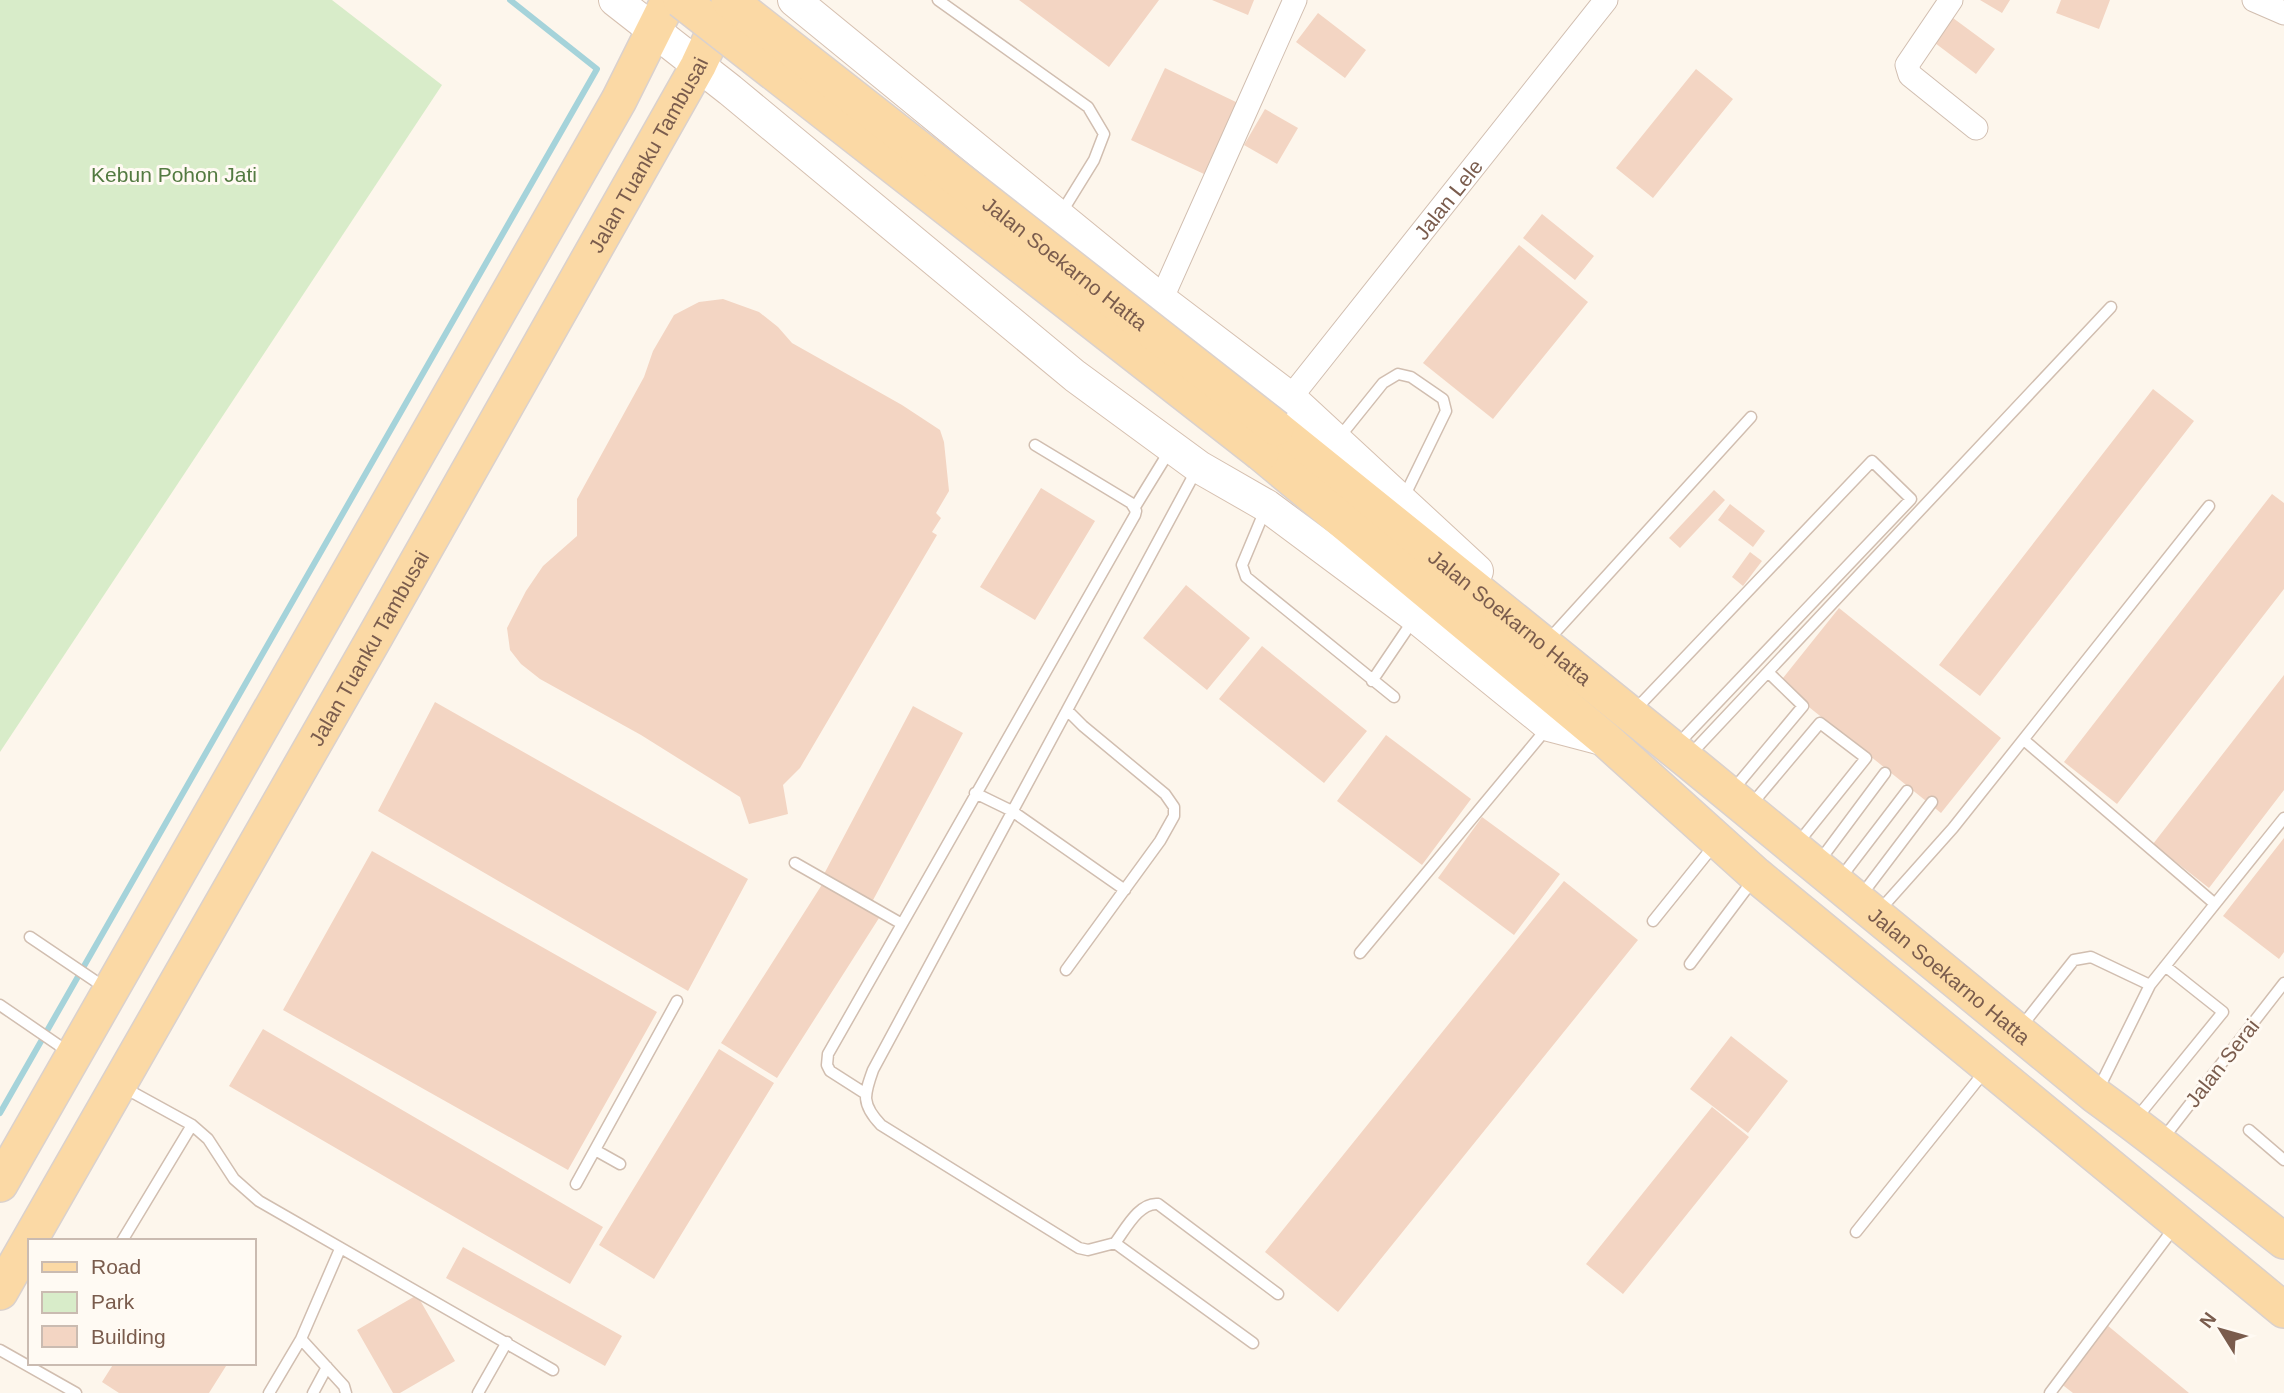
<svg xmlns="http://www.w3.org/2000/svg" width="2284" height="1393" font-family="Arial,sans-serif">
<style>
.green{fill:#d8ecc9}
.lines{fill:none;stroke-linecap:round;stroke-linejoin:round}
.stream{stroke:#a5d3da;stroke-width:6}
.building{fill:#f3d5c3}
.lane-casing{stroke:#d1beb0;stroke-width:13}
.street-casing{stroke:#d1beb0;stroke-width:25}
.secondary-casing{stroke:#d6c0b0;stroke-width:34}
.primary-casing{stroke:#dad1cd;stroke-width:38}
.lane{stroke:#fff;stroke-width:10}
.street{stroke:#fff;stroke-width:23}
.secondary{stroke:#fff;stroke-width:32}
.primary{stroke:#fbd9a5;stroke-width:35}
.primary-bridge-casing{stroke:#dad1cd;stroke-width:38;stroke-linecap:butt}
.primary-bridge{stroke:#fbd9a5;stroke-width:35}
.labels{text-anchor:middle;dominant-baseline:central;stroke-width:6;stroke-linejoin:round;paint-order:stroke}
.street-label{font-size:21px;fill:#7a5c4d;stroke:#fffaf3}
.park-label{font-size:21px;fill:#537a41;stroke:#fffaf3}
</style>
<rect width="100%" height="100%" fill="#fdf6ec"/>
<path class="green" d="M0,0H332L442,85L0,752Z"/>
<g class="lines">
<path class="stream" d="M0,1113L597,69L510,0"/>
</g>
<path class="building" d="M1019,0H1159L1109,67Z
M1212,0H1254L1248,15Z
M1980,0H2010L2002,13Z
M2061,0H2110L2099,29L2056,13Z
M1318,13L1366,50L1345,78L1296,42Z
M1953,18L1995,49L1976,74L1935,43Z
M1165,68L1238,103L1204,174L1131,140Z
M1696,69L1733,99L1653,198L1616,168Z
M1265,109L1298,128L1277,164L1244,145Z
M1542,214L1594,256L1575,280L1523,238Z
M1519,245L1588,302L1493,419L1423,363Z
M723,299L759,312L778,327L792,343L902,405L940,430L944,442L949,491L936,513L941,518L932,532L937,535L800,768L783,785L788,814L749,824L740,797L641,735L540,679L521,664L510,650L507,628L526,591L543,566L577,536V499L644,377L653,351L674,315L699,302Z
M2153,389L2194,421L1980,696L1939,665Z
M1041,488L1095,521L1035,620L980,587Z
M1714,490L1725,500L1680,548L1669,538Z
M2272,494L2284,503V589L2117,804L2064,762Z
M1730,504L1765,531L1753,547L1718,520Z
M1750,552L1762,561L1743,586L1732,577Z
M1186,585L1250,638L1207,690L1143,638Z
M1839,608L2001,738L1941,813L1779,683Z
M1262,646L1367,731L1324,783L1219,699Z
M2284,675V790L2209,888L2153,844Z
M435,702L748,879L688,991L378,811Z
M913,706L963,733L872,902L823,876Z
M1386,735L1471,799L1422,865L1337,801Z
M1482,817L1560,874L1514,935L1438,878Z
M2284,838V952L2279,959L2223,916Z
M372,851L657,1012L568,1170L283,1010Z
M1564,881L1638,940L1338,1312L1265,1252Z
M823,883L879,918L777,1078L721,1043Z
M263,1029L603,1227L570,1284L229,1086Z
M1731,1036L1788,1081L1748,1133L1690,1089Z
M719,1049L774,1083L654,1279L599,1245Z
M1712,1107L1749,1137L1623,1294L1586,1264Z
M463,1247L622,1336L605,1366L446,1278Z
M417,1295L455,1361L400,1393H393L357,1330Z
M2107,1325L2189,1393H2073L2060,1383Z
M114,1363H221L226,1366L209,1393H119L102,1382Z"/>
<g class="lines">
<defs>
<path id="lane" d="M938,0L1088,107L1104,134L1094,160L1060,215
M1338,439L1383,383L1398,374L1411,377L1443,399L1446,411L1404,497
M1197,469L873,1070C864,1095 861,1104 881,1125L1079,1248L1088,1250L1115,1243L1253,1343
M1135,507L1170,450
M1265,510L1242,565L1246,577L1394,697
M1550,638L1751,417
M1372,681L1414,619
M1633,712L1872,461L1911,499L1677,745
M2024,740L2215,904
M1688,757L2111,307
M1732,791L1803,706L1769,673
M975,793L1012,811L1125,890
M1751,805L1820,723L1866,758L1798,843
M795,863L902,924
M1818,863L1885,773
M1839,880L1907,791
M1860,897L1932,802
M1879,911L1953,828L2209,506
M1653,921L1715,844
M30,937L107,989
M1360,953L1548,727
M1690,964L1753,880
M1066,970L1160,841L1174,816V807L1165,794L1083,726L1067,710
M0,1005L70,1053
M2021,1027L2074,960L2091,957L2150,985
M121,1086L192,1125L208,1139L234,1179L259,1201L553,1370
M2097,1092L2150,985L2284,818
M866,1094L830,1071L827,1065L828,1054L1135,515L1136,511L1131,503L1035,445
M2135,1120L2223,1012L2165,966
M2249,1130L2284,1160
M2162,1140L2284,983
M595,1150L620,1164
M576,1184L677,1001
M1856,1232L1985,1071
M122,1241L192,1125
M1115,1243C1125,1230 1139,1202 1158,1204L1278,1294
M301,1339L344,1386L346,1393
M0,1350L76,1393
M269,1393L301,1339L340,1249
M313,1393L327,1367
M478,1393L507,1342
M2050,1393L2174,1228"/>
<g id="street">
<path d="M1951,0L1907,65L1910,75L1976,128"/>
<path d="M2254,0L2284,13"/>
<path d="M1161,300L1295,0"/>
<path id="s1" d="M1290,398L1606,0"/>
</g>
<path id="secondary" d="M615,0L730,90L1075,376L1199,467L1267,506L1416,617L1549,725L1606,740
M794,0L1161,300L1290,398L1477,571"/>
<g id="primary">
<path id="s2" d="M1276,428L1686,759L2095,1095C2160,1142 2221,1192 2284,1241"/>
<path d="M1261,453L1606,740L1756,875L2284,1310"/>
<path d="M0,1184L619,100L669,0"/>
<path id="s3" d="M0,1292L376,635L698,66L729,0"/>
</g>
</defs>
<use href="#lane" class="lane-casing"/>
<use href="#street" class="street-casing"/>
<use href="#secondary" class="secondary-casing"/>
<use href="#primary" class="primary-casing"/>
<use href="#lane" class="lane"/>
<use href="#street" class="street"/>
<use href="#secondary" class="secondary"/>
<use href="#primary" class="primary"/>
<defs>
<g id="primary-bridge">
<path d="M681,0L1261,453"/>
<path id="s4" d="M729,0L1276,428"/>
</g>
</defs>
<use href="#primary-bridge" class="primary-bridge-casing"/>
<use href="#primary-bridge" class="primary-bridge"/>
</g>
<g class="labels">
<g class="street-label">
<text stroke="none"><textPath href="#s3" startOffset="1309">Jalan Tuanku Tambusai</textPath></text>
<text stroke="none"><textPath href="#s1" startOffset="254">Jalan Lele</textPath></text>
<text stroke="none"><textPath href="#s4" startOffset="427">Jalan Soekarno Hatta</textPath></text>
<text stroke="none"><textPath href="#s2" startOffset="301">Jalan Soekarno Hatta</textPath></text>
<text stroke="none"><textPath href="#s3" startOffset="742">Jalan Tuanku Tambusai</textPath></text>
<text stroke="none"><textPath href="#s2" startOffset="868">Jalan Soekarno Hatta</textPath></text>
<text transform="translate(2222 1063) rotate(-52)">Jalan Serai</text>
</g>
<g class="park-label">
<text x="174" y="174">Kebun Pohon Jati</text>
</g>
</g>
<rect x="28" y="1239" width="228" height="126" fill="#fffaf3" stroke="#cabbb1" stroke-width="2"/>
<rect x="42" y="1262" width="35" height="10" fill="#fbd9a5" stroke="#cabbb1" stroke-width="2"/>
<text x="91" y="1274" font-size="21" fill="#7a5c4d">Road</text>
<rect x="42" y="1292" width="35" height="21" fill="#d8ecc9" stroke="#cabbb1" stroke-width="2"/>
<text x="91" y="1309" font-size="21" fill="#7a5c4d">Park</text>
<rect x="42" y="1326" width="35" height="21" fill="#f3d5c3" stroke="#cabbb1" stroke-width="2"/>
<text x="91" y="1344" font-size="21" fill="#7a5c4d">Building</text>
<g transform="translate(2221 1330) rotate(307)" stroke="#fffaf3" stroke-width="5" paint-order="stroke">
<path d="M0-5L12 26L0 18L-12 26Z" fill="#7a5c4d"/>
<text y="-10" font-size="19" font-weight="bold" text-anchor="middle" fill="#7a5c4d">N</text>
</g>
</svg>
